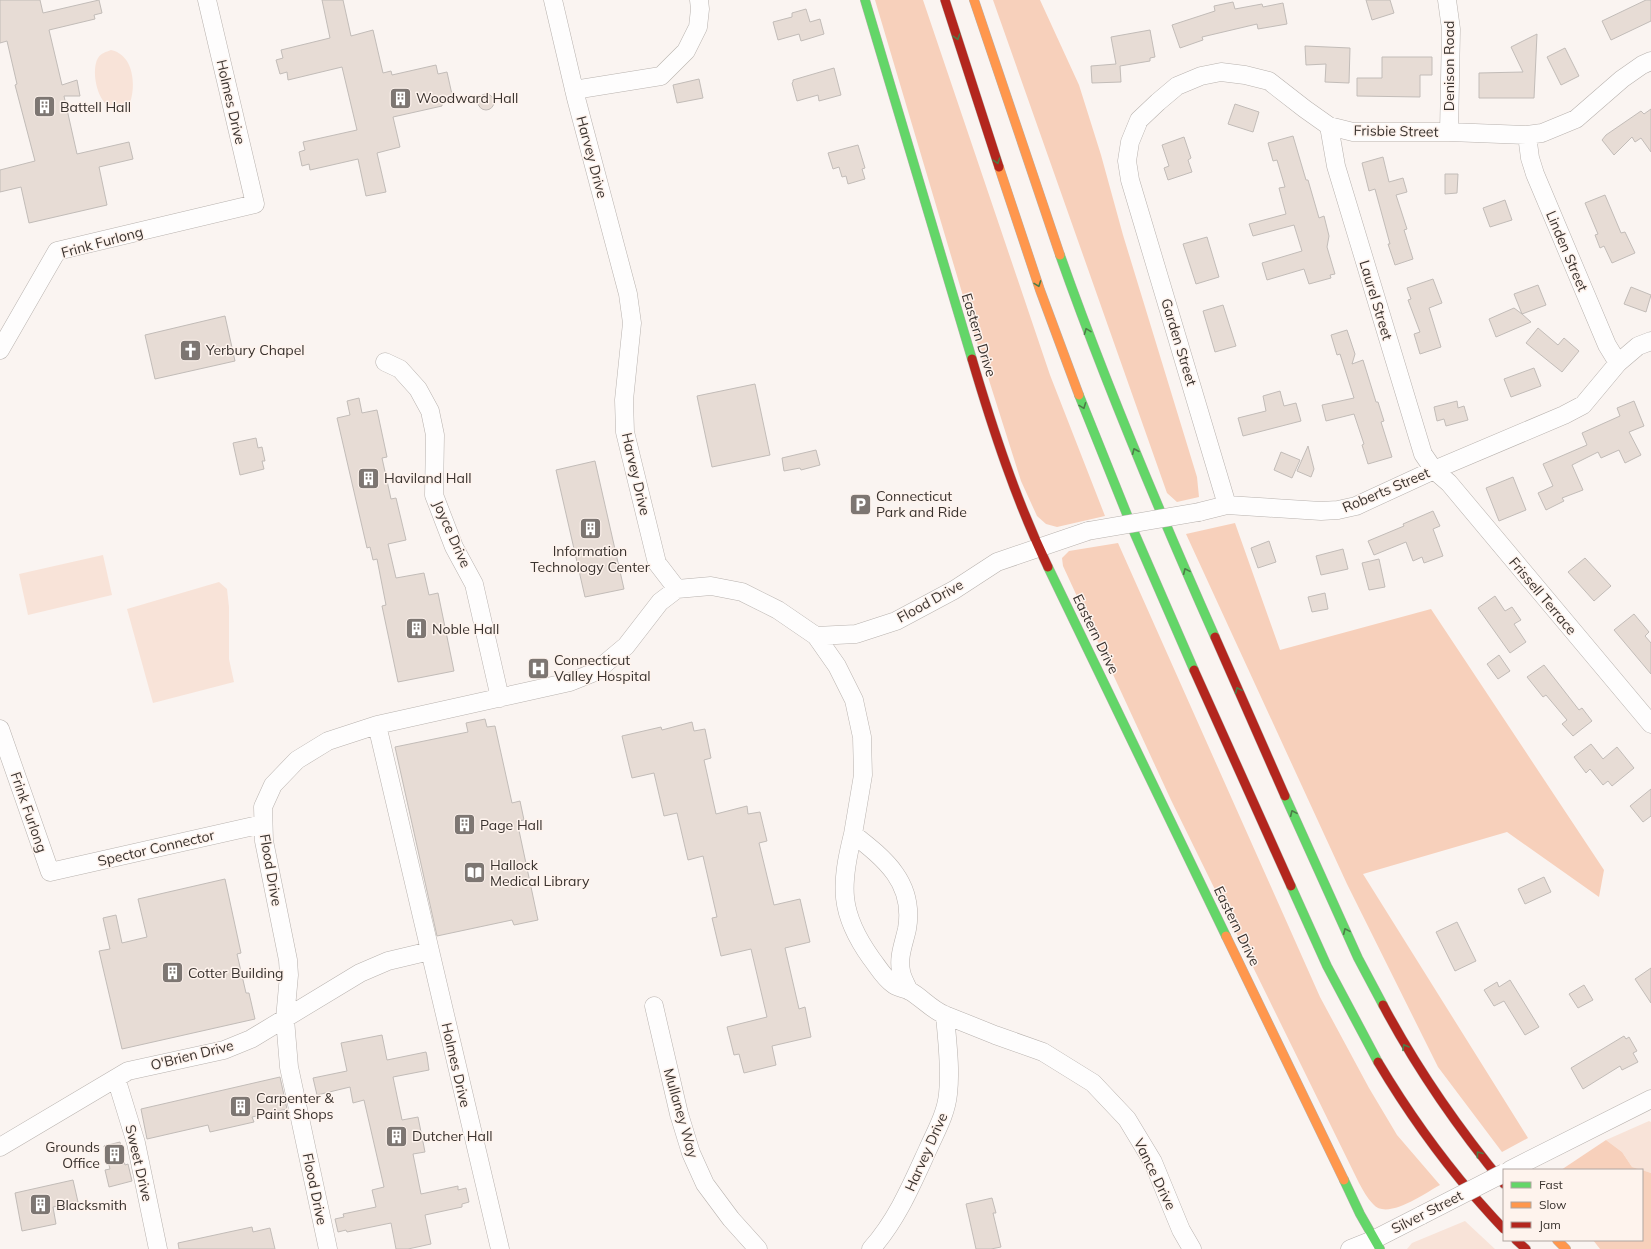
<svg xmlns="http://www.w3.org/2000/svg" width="1651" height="1249" font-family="Mulish,sans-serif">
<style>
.green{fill:#f8e3d8}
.forest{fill:#f7d0bb}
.building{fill:#e7dcd5;stroke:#c2bcb8}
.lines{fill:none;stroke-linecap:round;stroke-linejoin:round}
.street-casing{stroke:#b8b2ae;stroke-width:19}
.fast-casing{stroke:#b8b2ae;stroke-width:10}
.slow-casing{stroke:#b8b2ae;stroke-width:10}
.jam-casing{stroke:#b8b2ae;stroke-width:10}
.street{stroke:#fefdfd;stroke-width:18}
.fast{stroke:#63d668;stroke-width:9}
.slow{stroke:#ff974d;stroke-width:9}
.jam{stroke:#b3261e;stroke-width:9}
.street-bridge-casing{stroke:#b8b2ae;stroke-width:19;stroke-linecap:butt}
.street-bridge{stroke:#fefdfd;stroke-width:18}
.oneway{stroke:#4c7c48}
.labels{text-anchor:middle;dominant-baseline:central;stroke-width:3;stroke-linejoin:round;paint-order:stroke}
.street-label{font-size:14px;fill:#39322e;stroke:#fef3ed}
.poi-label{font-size:14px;fill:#39322e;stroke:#fef3ed;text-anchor:start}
</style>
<rect width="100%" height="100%" fill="#faf4f1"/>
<path class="green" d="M111,50C134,55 136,85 130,103C126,106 122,110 117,109C98,109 90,71 98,58C101,53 106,52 111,50Z
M103,555L112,595L28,615L19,574Z
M219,582L227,589L229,607V659L234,682L153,703L127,609Z
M1649,1121L1651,1122V1173L1632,1167L1622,1152L1606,1140Z
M1465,1221L1495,1249H1407L1412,1243Z"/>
<path class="forest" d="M875,0H923L1050,375L1105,516L1057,527L1046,524L1037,516L1021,481L974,333Z
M993,0H1040L1079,85L1101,155L1123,235L1197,477L1199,497L1177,502L1167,493Z
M1235,523L1280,650L1431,609L1604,870L1599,897L1507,832L1363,874L1528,1138L1502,1152L1438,1067L1347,884L1186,534Z
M1118,543L1320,997L1369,1088L1397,1135L1440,1185C1425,1193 1387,1221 1373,1204C1367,1198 1363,1190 1359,1183L1171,800L1063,566L1062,558L1069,551Z
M1606,1140L1622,1152L1632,1167L1642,1170H1561Z
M1642,1170L1651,1173V1249H1600L1593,1240H1642Z"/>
<path class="building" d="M0,0H40L43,13L99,0L102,13L94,15L95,19L49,30L62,85L77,80L80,96H64L77,154L129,142L133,159L99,167L107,205L29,223L21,187L0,192V170L35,161L15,85L17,84L7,41L0,43Z
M322,0H343L351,36L373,30L383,73L391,71L392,75L436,65L438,74L447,72L453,99L442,102V106L393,117L400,147L377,153L386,192L366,196L358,159L310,170L309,164L302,166L299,152L305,150L303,142L357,130L342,67L288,80L287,72L280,74L276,60L283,58L281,50L330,38Z
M1366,0H1390L1394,13L1372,20Z
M1646,0H1651V21L1611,40L1602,21Z
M1233,2L1235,9L1262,4L1263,7L1283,3L1287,24L1258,29L1257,24L1202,37L1203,40L1180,48L1172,25L1215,11L1214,6Z
M806,9L810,22L820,19L824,34L801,41L799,34L778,40L773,22L792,17V13Z
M1150,30L1155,57L1150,58V61L1120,66L1121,82L1092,83L1091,66L1116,64L1111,37Z
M1537,34L1534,98H1479V73L1523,72L1511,47Z
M1305,46L1350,48L1349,83L1325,82L1326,64L1306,65Z
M1565,48L1579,76L1561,85L1547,57Z
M1382,57H1432V75H1420V97L1357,96V78H1382Z
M834,68L841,95L819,101L818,95L797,101L792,83L793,82V80Z
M699,79L703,98L677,103L673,85Z
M478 102a8 8 0 1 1 16 0a8 8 0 1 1-16 0Z
M1235,104L1259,112L1253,132L1228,124Z
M1651,109V152L1641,138L1635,142L1632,137L1614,155L1602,140L1606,135L1641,111L1644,114Z
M1293,136L1306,180H1308L1319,218L1324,216L1329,236L1327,247L1335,274L1330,275L1331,278L1309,284L1304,269L1267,280L1262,263L1302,251L1294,225L1253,236L1249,224L1286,214L1279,188L1285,187L1277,160L1273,161L1268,143Z
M1184,137L1191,158L1188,160L1192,172L1168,180L1164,168L1169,166L1162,145Z
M858,145L865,168L862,169L865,179L848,184L846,176L842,177L839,167L833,169L828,153Z
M1383,157L1389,182L1403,178L1407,192L1396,195L1407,229L1404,230L1413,259L1395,265L1388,244H1390L1375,189L1369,191L1362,163Z
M1445,174H1458L1457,193L1445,194Z
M1605,195L1621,233L1625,232L1635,253L1612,263L1604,246L1600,248L1595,235L1598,234L1585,203Z
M1505,200L1512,220L1490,227L1483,208Z
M1207,237L1219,277L1196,284L1183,244Z
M1433,279L1442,303L1429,308L1441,347L1420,354L1414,334L1420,332L1408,300L1411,299L1407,288Z
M1538,285L1546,305L1522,314L1531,322L1496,337L1489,319L1514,308L1522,314L1514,294Z
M1631,287L1651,295L1646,312L1624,304Z
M1223,305L1236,346L1215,352L1203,311Z
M225,316L235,361L155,379L145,335Z
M1538,328L1558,345L1564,338L1579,351L1562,372L1526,343Z
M1347,330L1355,354L1352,364L1363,360L1376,402H1378L1384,421L1381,422L1392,457L1368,464L1362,445L1364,444L1354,414L1326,421L1322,405L1354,398L1340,354L1337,355L1331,335Z
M1534,368L1541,386L1511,397L1504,379Z
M755,384L770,455L712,467L697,396Z
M1280,391L1284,406L1296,403L1301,421L1243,436L1238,418L1266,411L1263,396Z
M359,398L362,413L377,410L387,457L382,458L391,499L396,498L406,540L388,544L396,578L424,573L429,595L438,593L454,671L398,682L382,606L386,605L377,559L373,560L370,547L367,548L337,418L350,415L347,401Z
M1457,401L1458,408L1464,406L1468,420L1446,426L1444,419L1437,421L1434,407Z
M1634,401L1644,426L1629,432L1641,455L1625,463L1619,450L1601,458L1598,452L1572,465L1583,490L1562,498L1564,501L1546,510L1538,493L1553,486L1543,464L1587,445L1582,433L1620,416L1617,408Z
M256,438L258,448L262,447L265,461H262L264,469L240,475L233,443Z
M1308,446L1314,469L1311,477L1297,471Z
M816,450L820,465L801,470L800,468L784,471L782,458Z
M1281,452L1300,460L1292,478L1274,470Z
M595,461L624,589L585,597L556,470Z
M1513,477L1526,510L1499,521L1486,488Z
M1433,511L1440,526L1433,529L1443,556L1424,563L1422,557L1413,561L1406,542L1374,555L1368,541L1404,526L1403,524Z
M1269,541L1276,562L1258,568L1251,548Z
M1343,549L1348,569L1321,575L1316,556Z
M1585,558L1611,586L1594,601L1568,572Z
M1379,559L1385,587L1369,590L1362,563Z
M1325,593L1328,609L1312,612L1308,597Z
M1495,596L1505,611L1512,607L1521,620L1514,624L1526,642L1510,653L1478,608Z
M1634,614L1649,632L1645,636L1651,643V674L1614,630Z
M1499,655L1510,671L1498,679L1487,664Z
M1544,665L1579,710L1582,708L1592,721L1573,736L1562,724L1567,720L1546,695L1543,697L1527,677Z
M485,719L487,727L495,726L512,803L520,801L524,820L517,821L538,920L514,925L512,920L437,936L395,747L468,732L466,723Z
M692,722L694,731L705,729L711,758L704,760L716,814L747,806L748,814L760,812L767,841L759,843L774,905L800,899L810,942L785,948L799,1009L805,1007L811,1037L772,1046L776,1065L744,1073L739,1054L734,1055L727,1027L767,1017L751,949L721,956L712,918L717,917L703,856L688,860L677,813L664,816L654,773L632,778L622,736L661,727L662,730Z
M1591,744L1603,759L1617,747L1634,768L1612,786L1608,781L1603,785L1590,769L1586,773L1574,757Z
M1651,789V816L1643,822L1630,806Z
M1544,877L1551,892L1525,904L1518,889Z
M225,879L241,953L237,954L246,993H249L255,1019L122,1049L99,951L110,949L103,918L116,915L122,943L147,937L138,899Z
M1457,922L1476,961L1455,971L1436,932Z
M1651,968V1003L1635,979Z
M1510,980L1539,1027L1525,1035L1504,1001L1494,1006L1484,990L1497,982L1499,987Z
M1584,985L1593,1000L1578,1008L1569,994Z
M382,1035L387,1060L426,1052L427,1056L429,1070L393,1077L402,1120L418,1117L425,1152L413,1154L421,1194L458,1186V1190L466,1188L469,1202L462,1204V1207L425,1215L431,1244L408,1249H396L391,1223L347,1232L346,1230L338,1232L335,1219L344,1217L343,1214L376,1207L372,1190L384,1187L364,1100L353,1103L350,1087L317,1095L313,1078L347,1071L341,1043Z
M1624,1036L1626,1039L1629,1037L1637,1051L1633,1053L1638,1062L1622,1070L1620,1066L1583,1089L1571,1068Z
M280,1077L287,1109L252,1117L254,1122L210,1132L208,1125L147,1139L141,1109Z
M120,1142L125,1165L128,1164L132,1181L109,1187L105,1170L110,1169L104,1146Z
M73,1180L78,1202L53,1207L56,1224L22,1231L15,1193Z
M992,1198L996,1213H993L1001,1247L991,1249H976L966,1204Z
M252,1227L253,1232L270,1228L275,1249H179L178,1243Z"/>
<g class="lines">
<defs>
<path id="street" d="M553,0L576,98L628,294L632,323L624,400L625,432L657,563L677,589L711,586L742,592L778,610L816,636L837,666L854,700L862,737L863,775L853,834C885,859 915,883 907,929C904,943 898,957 901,971C902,978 906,984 909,991
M1447,0L1451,29L1449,132
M574,90L661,76L686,51L698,27L700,9L699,0
M1329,126L1336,166L1423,454L1434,470L1449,483L1651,724
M1527,135L1530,158L1535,174L1607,345L1618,363
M0,350L57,251L255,204L207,0
M385,362L400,369L418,389L430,411L435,435L434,495L454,547L474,584L500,698
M1227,505L1130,180L1127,161L1130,142L1139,120L1158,102L1177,86L1201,76L1221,72L1245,75L1269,81L1305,109L1329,126L1353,132H1449L1527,135L1542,133L1576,119L1622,79L1642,65L1651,61
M1199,512L1227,505L1321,511L1338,510L1356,506L1434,470L1564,415L1583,405L1618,363L1638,346L1651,341
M816,636L856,634L896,621L954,590L997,562L1088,531
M377,725L500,1249
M0,729L50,872L263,824
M853,834C840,886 839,913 871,958C878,967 884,978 893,984C897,988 905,988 910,991C922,998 932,1010 945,1015C947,1041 951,1068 948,1094C946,1114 936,1131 928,1149C912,1184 897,1220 871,1249
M654,1006L679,1114L691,1153L705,1184L731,1219L758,1249
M945,1015L995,1035L1043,1052L1093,1083L1127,1119L1153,1162L1181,1230L1192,1249
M116,1078L136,1143L158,1249
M0,1147L128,1071L224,1050L251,1039L360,973L388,961L430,951
M1510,1170L1651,1099
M328,1249L289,1067L285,1019L289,975L288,960L264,841L263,807L273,785L297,760L328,741L377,725L570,682L595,672L626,646L660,602L677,589
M1350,1249L1375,1239L1422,1215"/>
<path id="fast" d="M865,0L972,359
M1060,255C1106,385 1159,511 1215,637
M1079,395L1134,532L1194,670
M1048,567L1226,936
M1285,796L1358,958L1383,1005
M1291,886L1327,966L1378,1062
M1344,1180L1360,1214L1380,1249"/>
<path id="slow" d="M974,0L1060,255
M999,167L1040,290L1079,395
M1226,936L1344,1180
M1557,1240L1566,1249"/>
<path id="jam" d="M945,0L999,167
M972,359C993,430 1016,500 1048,567
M1215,637L1285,796
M1194,670L1291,886
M1383,1005C1417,1069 1458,1128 1504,1184
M1378,1062C1406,1109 1437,1153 1473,1195C1483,1206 1493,1218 1504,1229
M1516,1240L1526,1249"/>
</defs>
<use href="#street" class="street-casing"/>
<use href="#fast" class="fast-casing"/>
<use href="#slow" class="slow-casing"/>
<use href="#jam" class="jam-casing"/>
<use href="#street" class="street"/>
<use href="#fast" class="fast"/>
<use href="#slow" class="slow"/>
<use href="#jam" class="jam"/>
<defs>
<path id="street-bridge" d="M1088,531L1199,512
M1422,1215L1504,1173"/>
</defs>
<use href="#street-bridge" class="street-bridge-casing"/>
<use href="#street-bridge" class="street-bridge"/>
</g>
<defs><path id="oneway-chevron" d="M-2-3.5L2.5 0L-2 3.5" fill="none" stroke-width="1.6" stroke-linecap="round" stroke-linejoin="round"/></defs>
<g class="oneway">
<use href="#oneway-chevron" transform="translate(957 37) rotate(72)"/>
<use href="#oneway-chevron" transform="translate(997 161) rotate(72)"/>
<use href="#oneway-chevron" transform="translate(1038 284) rotate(70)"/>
<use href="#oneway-chevron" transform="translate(1087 331) rotate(-111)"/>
<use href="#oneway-chevron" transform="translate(1083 406) rotate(69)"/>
<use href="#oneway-chevron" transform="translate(1135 451) rotate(-113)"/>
<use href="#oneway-chevron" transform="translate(1186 571) rotate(-114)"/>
<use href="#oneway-chevron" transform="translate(1238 690) rotate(-114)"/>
<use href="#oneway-chevron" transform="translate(1293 813) rotate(-114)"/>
<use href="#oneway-chevron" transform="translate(1346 931) rotate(-114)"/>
<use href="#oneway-chevron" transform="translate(1405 1047) rotate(-120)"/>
<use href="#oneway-chevron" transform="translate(1479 1154) rotate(-127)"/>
</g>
<defs>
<symbol id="building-square" viewBox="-11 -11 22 22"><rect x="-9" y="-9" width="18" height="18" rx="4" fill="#7d7672" stroke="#fef3ed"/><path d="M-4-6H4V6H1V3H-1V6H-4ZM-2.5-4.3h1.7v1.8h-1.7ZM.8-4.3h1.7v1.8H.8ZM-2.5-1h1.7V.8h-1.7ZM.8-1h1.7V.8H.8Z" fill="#fff"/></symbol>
<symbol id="church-square" viewBox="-11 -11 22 22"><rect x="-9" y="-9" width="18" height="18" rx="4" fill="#7d7672" stroke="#fef3ed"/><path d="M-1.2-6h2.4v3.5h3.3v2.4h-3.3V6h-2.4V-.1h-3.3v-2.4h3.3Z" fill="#fff"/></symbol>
<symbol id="parking-square" viewBox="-11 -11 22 22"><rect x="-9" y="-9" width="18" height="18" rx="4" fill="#7d7672" stroke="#fef3ed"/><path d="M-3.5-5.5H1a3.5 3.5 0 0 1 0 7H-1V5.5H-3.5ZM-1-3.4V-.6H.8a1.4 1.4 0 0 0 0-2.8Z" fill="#fff"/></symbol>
<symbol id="hospital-square" viewBox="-11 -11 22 22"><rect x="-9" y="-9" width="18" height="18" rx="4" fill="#7d7672" stroke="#fef3ed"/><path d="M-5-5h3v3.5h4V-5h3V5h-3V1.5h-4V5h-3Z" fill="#fff"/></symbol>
<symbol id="library-square" viewBox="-11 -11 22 22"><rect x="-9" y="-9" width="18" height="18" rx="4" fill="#7d7672" stroke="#fef3ed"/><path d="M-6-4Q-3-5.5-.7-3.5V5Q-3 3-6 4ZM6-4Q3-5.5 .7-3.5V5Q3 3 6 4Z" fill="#fff"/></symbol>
</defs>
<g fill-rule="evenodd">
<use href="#building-square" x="388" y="86" width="25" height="25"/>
<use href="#building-square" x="32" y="94" width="25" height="25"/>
<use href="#church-square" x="178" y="338" width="25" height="25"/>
<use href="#building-square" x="356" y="466" width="25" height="25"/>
<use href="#parking-square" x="848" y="492" width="25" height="25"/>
<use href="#building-square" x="578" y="516" width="25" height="25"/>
<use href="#building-square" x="404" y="616" width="25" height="25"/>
<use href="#hospital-square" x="526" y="656" width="25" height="25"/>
<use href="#building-square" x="452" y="812" width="25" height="25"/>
<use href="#library-square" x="462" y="860" width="25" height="25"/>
<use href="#building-square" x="160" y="960" width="25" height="25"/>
<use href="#building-square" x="228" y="1094" width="25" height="25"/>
<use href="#building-square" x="384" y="1124" width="25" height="25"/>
<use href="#building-square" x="102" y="1142" width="25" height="25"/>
<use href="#building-square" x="28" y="1192" width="25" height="25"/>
</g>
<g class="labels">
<g class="street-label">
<text transform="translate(1449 66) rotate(-90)">Denison Road</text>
<text transform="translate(231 102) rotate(77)">Holmes Drive</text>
<text transform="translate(1396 131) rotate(1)">Frisbie Street</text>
<text transform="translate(592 157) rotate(75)">Harvey Drive</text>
<text transform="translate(102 242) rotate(-15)">Frink Furlong</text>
<text transform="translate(1567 251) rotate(67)">Linden Street</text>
<text transform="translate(1376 300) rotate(73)">Laurel Street</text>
<text transform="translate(979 335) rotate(73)">Eastern Drive</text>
<text transform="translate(1179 342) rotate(73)">Garden Street</text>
<text transform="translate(636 474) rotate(77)">Harvey Drive</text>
<text transform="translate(1386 490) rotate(-23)">Roberts Street</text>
<text transform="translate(452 534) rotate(66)">Joyce Drive</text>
<text transform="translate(1543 596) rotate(50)">Frissell Terrace</text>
<text transform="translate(930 601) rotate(-29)">Flood Drive</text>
<text transform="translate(1096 634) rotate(64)">Eastern Drive</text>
<text transform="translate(29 812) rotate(71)">Frink Furlong</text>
<text transform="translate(156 848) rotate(-13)">Spector Connector</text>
<text transform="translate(271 870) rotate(80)">Flood Drive</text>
<text transform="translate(1237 926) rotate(64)">Eastern Drive</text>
<text transform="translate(192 1055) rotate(-14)">O'Brien Drive</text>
<text transform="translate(456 1065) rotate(77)">Holmes Drive</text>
<text transform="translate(681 1113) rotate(74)">Mullaney Way</text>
<text transform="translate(926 1152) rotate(-66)">Harvey Drive</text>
<text transform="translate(139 1163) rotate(77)">Sweet Drive</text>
<text transform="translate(1155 1174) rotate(64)">Vance Drive</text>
<text transform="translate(315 1189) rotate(78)">Flood Drive</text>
<text transform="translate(1427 1212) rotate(-27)">Silver Street</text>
</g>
<g class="poi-label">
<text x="416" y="98">Woodward Hall</text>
<text x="60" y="107">Battell Hall</text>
<text x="206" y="350">Yerbury Chapel</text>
<text x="384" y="478">Haviland Hall</text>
<text x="876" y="496">Connecticut<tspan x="876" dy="16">Park and Ride</tspan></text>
<text x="590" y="551" text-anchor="middle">Information<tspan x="590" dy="16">Technology Center</tspan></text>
<text x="432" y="629">Noble Hall</text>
<text x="554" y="660">Connecticut<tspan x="554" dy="16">Valley Hospital</tspan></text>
<text x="480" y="825">Page Hall</text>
<text x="490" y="865">Hallock<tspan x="490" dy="16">Medical Library</tspan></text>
<text x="188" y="973">Cotter Building</text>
<text x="256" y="1098">Carpenter &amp;<tspan x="256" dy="16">Paint Shops</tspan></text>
<text x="412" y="1136">Dutcher Hall</text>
<text x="100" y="1147" text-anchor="end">Grounds<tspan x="100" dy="16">Office</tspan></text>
<text x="56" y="1205">Blacksmith</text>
</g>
</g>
<rect x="1503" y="1169" width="140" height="72" fill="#fef3ed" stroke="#afa6a1"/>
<rect x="1511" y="1182" width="20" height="6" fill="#63d668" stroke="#afa6a1"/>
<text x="1539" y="1189" font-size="12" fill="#39322e">Fast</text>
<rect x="1511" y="1202" width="20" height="6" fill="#ff974d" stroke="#afa6a1"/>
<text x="1539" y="1209" font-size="12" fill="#39322e">Slow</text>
<rect x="1511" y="1222" width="20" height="6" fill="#b3261e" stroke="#afa6a1"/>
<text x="1539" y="1229" font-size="12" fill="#39322e">Jam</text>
</svg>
